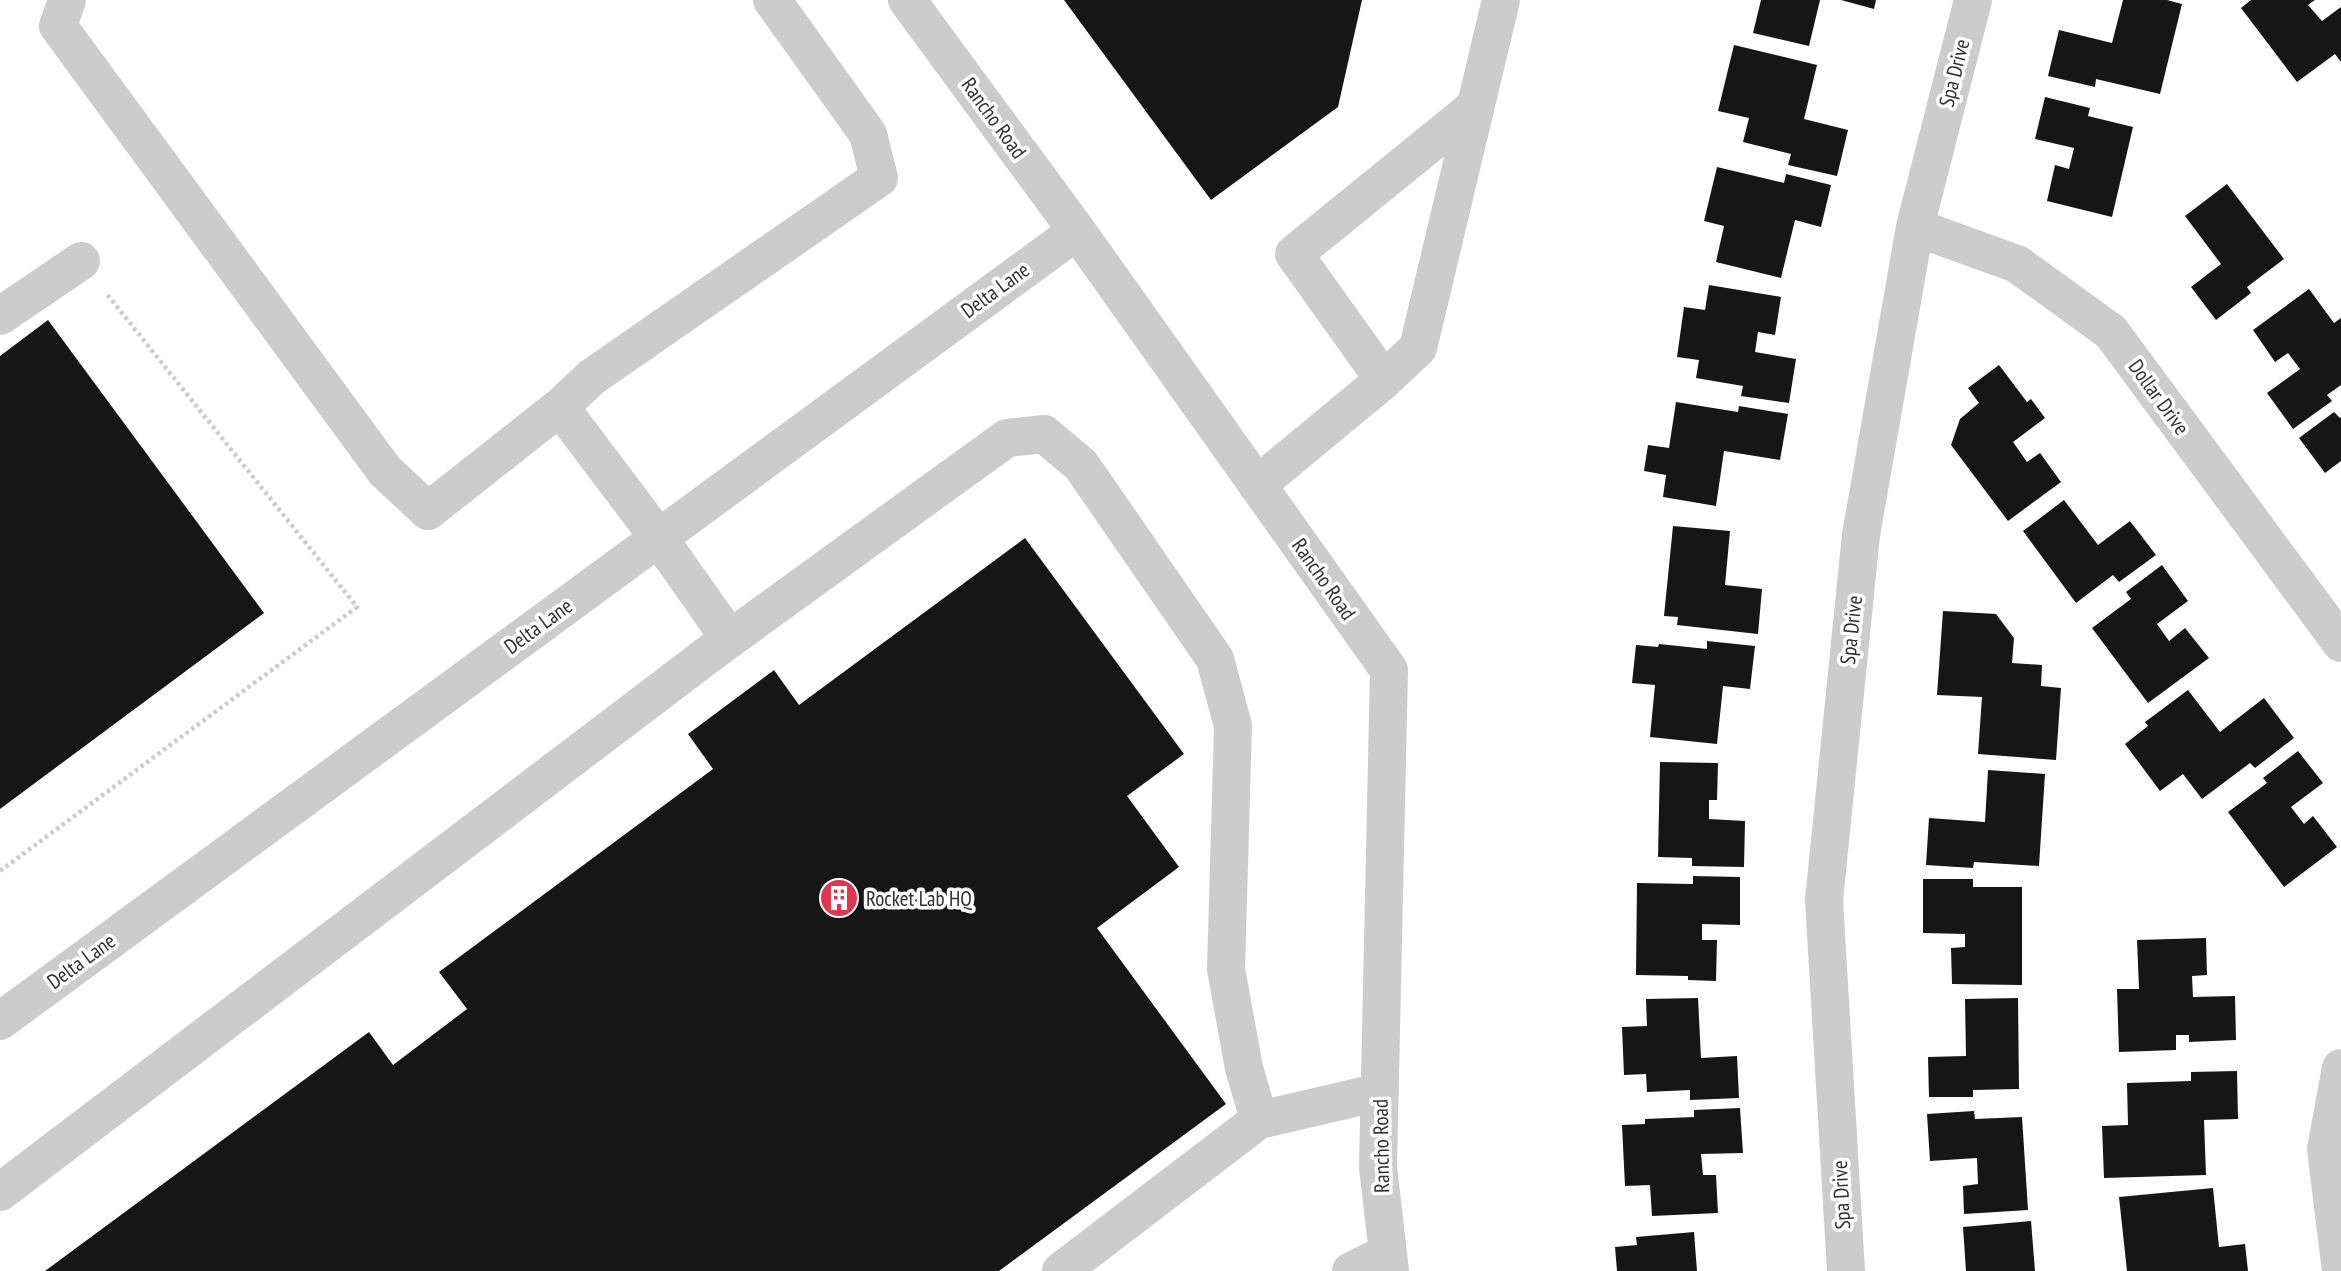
<svg xmlns="http://www.w3.org/2000/svg" width="2341" height="1271" font-family="'PT Sans Narrow',sans-serif">
<style>
.building{fill:#161616}
.lines{fill:none;stroke-linecap:round;stroke-linejoin:round}
.path{stroke:#ccc;stroke-width:4.5;stroke-dasharray:3.5 3.5;stroke-linecap:butt}
.minor{stroke:#ccc;stroke-width:38}
.labels{text-anchor:middle;dominant-baseline:central;stroke-width:7;stroke-linejoin:round;paint-order:stroke}
.street-label{font-size:21px;fill:#2f2f2f;stroke:#fff}
.poi-label{font-size:21px;fill:#2f2f2f;stroke:#fff;text-anchor:start}
</style>
<rect width="100%" height="100%" fill="#fff"/>
<path class="building" d="M1064,0H1362L1338,107L1211,200Z
M1761,0H1820L1809,46L1753,33Z
M1841,0H1876L1874,9Z
M2123,0H2167L2182,4L2160,94L2096,79L2095,87L2048,76L2059,30L2112,43Z
M2251,0H2315L2308,5L2322,21L2341,7V62L2335,54L2297,82L2241,8Z
M1734,45L1817,65L1804,119L1848,130L1837,176L1788,165L1791,154L1743,142L1749,118L1718,111Z
M2045,97L2090,108L2088,116L2133,127L2112,217L2047,201L2055,165L2069,169L2074,148L2035,139Z
M1717,167L1784,183L1786,174L1831,185L1821,227L1795,220L1781,278L1716,262L1724,226L1704,221Z
M2227,184L2284,259L2247,287L2251,293L2216,320L2191,287L2221,264L2185,216Z
M1709,285L1781,297L1775,335L1758,332L1755,352L1796,359L1789,403L1741,396L1743,386L1696,378L1699,360L1677,357L1684,307L1705,310Z
M2309,289L2334,323L2341,318V385L2327,395L2332,401L2293,429L2267,393L2300,369L2288,353L2275,362L2253,330Z
M48,320L264,613L0,809V356Z
M1999,365L2027,402L2031,399L2045,418L2013,442L2027,462L2040,453L2061,482L2008,521L1951,445L1960,419L1979,403L1968,388Z
M1676,402L1738,412L1739,406L1788,414L1780,460L1724,451L1716,506L1663,497L1666,475L1644,471L1648,445L1669,448Z
M2334,412L2340,418L2341,417V461L2325,473L2299,438Z
M2064,500L2098,545L2130,521L2156,555L2119,582L2113,575L2076,603L2023,531Z
M1673,526L1730,531L1725,585L1762,589L1758,634L1677,625L1678,617L1664,616Z
M1025,538L1184,754L1127,796L1179,867L1097,928L1226,1104L999,1271H45L369,1032L393,1065L467,1009L439,972L713,769L688,734L774,670L799,705Z
M2162,565L2188,601L2157,624L2169,641L2185,628L2209,658L2148,703L2092,628L2131,599L2126,592Z
M1943,611L1996,614L2014,638L2012,663L2042,665L2041,686L2061,688L2056,760L1978,754L1982,697L1937,695Z
M1707,641L1755,646L1750,689L1723,686L1717,744L1650,737L1655,685L1632,683L1636,645L1658,647L1659,644L1707,649Z
M2188,690L2220,732L2264,698L2294,738L2255,768L2250,763L2202,799L2183,774L2160,791L2125,744L2148,726L2145,722Z
M2298,751L2323,783L2291,807L2304,824L2313,816L2337,847L2284,887L2228,812L2267,783L2263,778Z
M1660,762L1718,763L1717,800H1709V819L1745,821L1744,867L1692,866V858L1658,857Z
M1988,770L2045,774L2039,866L1974,862L1973,868L1926,865L1929,818L1985,822Z
M1693,876L1740,877V925L1702,924V940H1717L1716,981L1688,980V976L1636,975L1637,883L1693,884Z
M1923,879H1973V887H2022V985L1952,984L1951,948L1965,947V934L1923,933Z
M2206,938L2207,975L2192,976L2193,997L2235,996L2236,1040L2189,1042V1035H2176V1050L2119,1052L2117,989H2139L2137,940Z
M1698,998L1701,1058L1737,1056L1739,1098L1690,1100V1090L1647,1092L1646,1074L1624,1075L1622,1027L1647,1026L1646,999Z
M2018,998L2019,1089L1973,1090V1097H1929L1928,1057L1966,1056L1965,999Z
M2237,1071L2238,1119L2204,1120L2206,1175L2104,1178L2102,1126L2128,1125L2127,1083L2191,1081V1072Z
M1740,1108L1743,1153L1701,1154L1703,1175H1716L1718,1213L1652,1216L1650,1185L1625,1186L1622,1125L1645,1124V1119L1694,1117V1110Z
M1974,1111L1975,1119L2022,1117L2028,1210L1964,1214L1963,1186L1978,1184L1977,1158L1930,1161L1927,1114Z
M2213,1188L2219,1247L2245,1244L2248,1271H2127L2119,1197Z
M2031,1221L2035,1271H1966L1963,1227Z
M1694,1232L1697,1271H1617L1615,1247L1637,1245L1636,1237Z"/>
<g class="lines">
<path class="path" d="M0,871L357,607L106,293"/>
<path class="minor" d="M67,0L58,26L385,471L428,511L560,407
M907,0L1077,231L1389,670L1378,1167L1390,1271
M1915,227L2017,264L2111,332L2341,643
M0,316L81,261
M1384,380L1294,254L1475,107
M1257,485L1384,380L1418,348L1501,0
M730,639L658,537L560,407L592,377L879,178L868,134L772,0
M0,1021L1077,231
M0,1192L717,648L1007,438L1044,434L1081,465L1215,659L1233,726L1226,969L1244,1068L1259,1120
M1061,1271L1259,1120L1380,1092
M1351,1271L1388,1253
M1846,1271L1824,900L1861,535L1915,227L1973,0
M2341,1271L2326,1149L2341,1068"/>
</g>
<defs>
<symbol id="building-disc" viewBox="-11 -11 22 22"><circle r="9.5" fill="#e13650" stroke="#fff"/><path d="M-4-6H4V6H1V3H-1V6H-4ZM-2.5-4.3h1.7v1.8h-1.7ZM.8-4.3h1.7v1.8H.8ZM-2.5-1h1.7V.8h-1.7ZM.8-1h1.7V.8H.8Z" fill="#fff"/></symbol>
</defs>
<g fill-rule="evenodd">
<use href="#building-disc" x="817" y="876" width="44" height="44"/>
</g>
<g class="labels">
<g class="street-label">
<text transform="translate(1954 73) rotate(-76)">Spa Drive</text>
<text transform="translate(994 118) rotate(54)">Rancho Road</text>
<text transform="translate(995 290) rotate(-36)">Delta Lane</text>
<text transform="translate(2159 397) rotate(54)">Dollar Drive</text>
<text transform="translate(1324 579) rotate(55)">Rancho Road</text>
<text transform="translate(538 626) rotate(-36)">Delta Lane</text>
<text transform="translate(1851 630) rotate(-84)">Spa Drive</text>
<text transform="translate(81 961) rotate(-36)">Delta Lane</text>
<text transform="translate(1381 1146) rotate(-91)">Rancho Road</text>
<text transform="translate(1841 1195) rotate(-93)">Spa Drive</text>
</g>
<g class="poi-label">
<text x="866" y="898">Rocket Lab HQ</text>
</g>
</g>
</svg>
